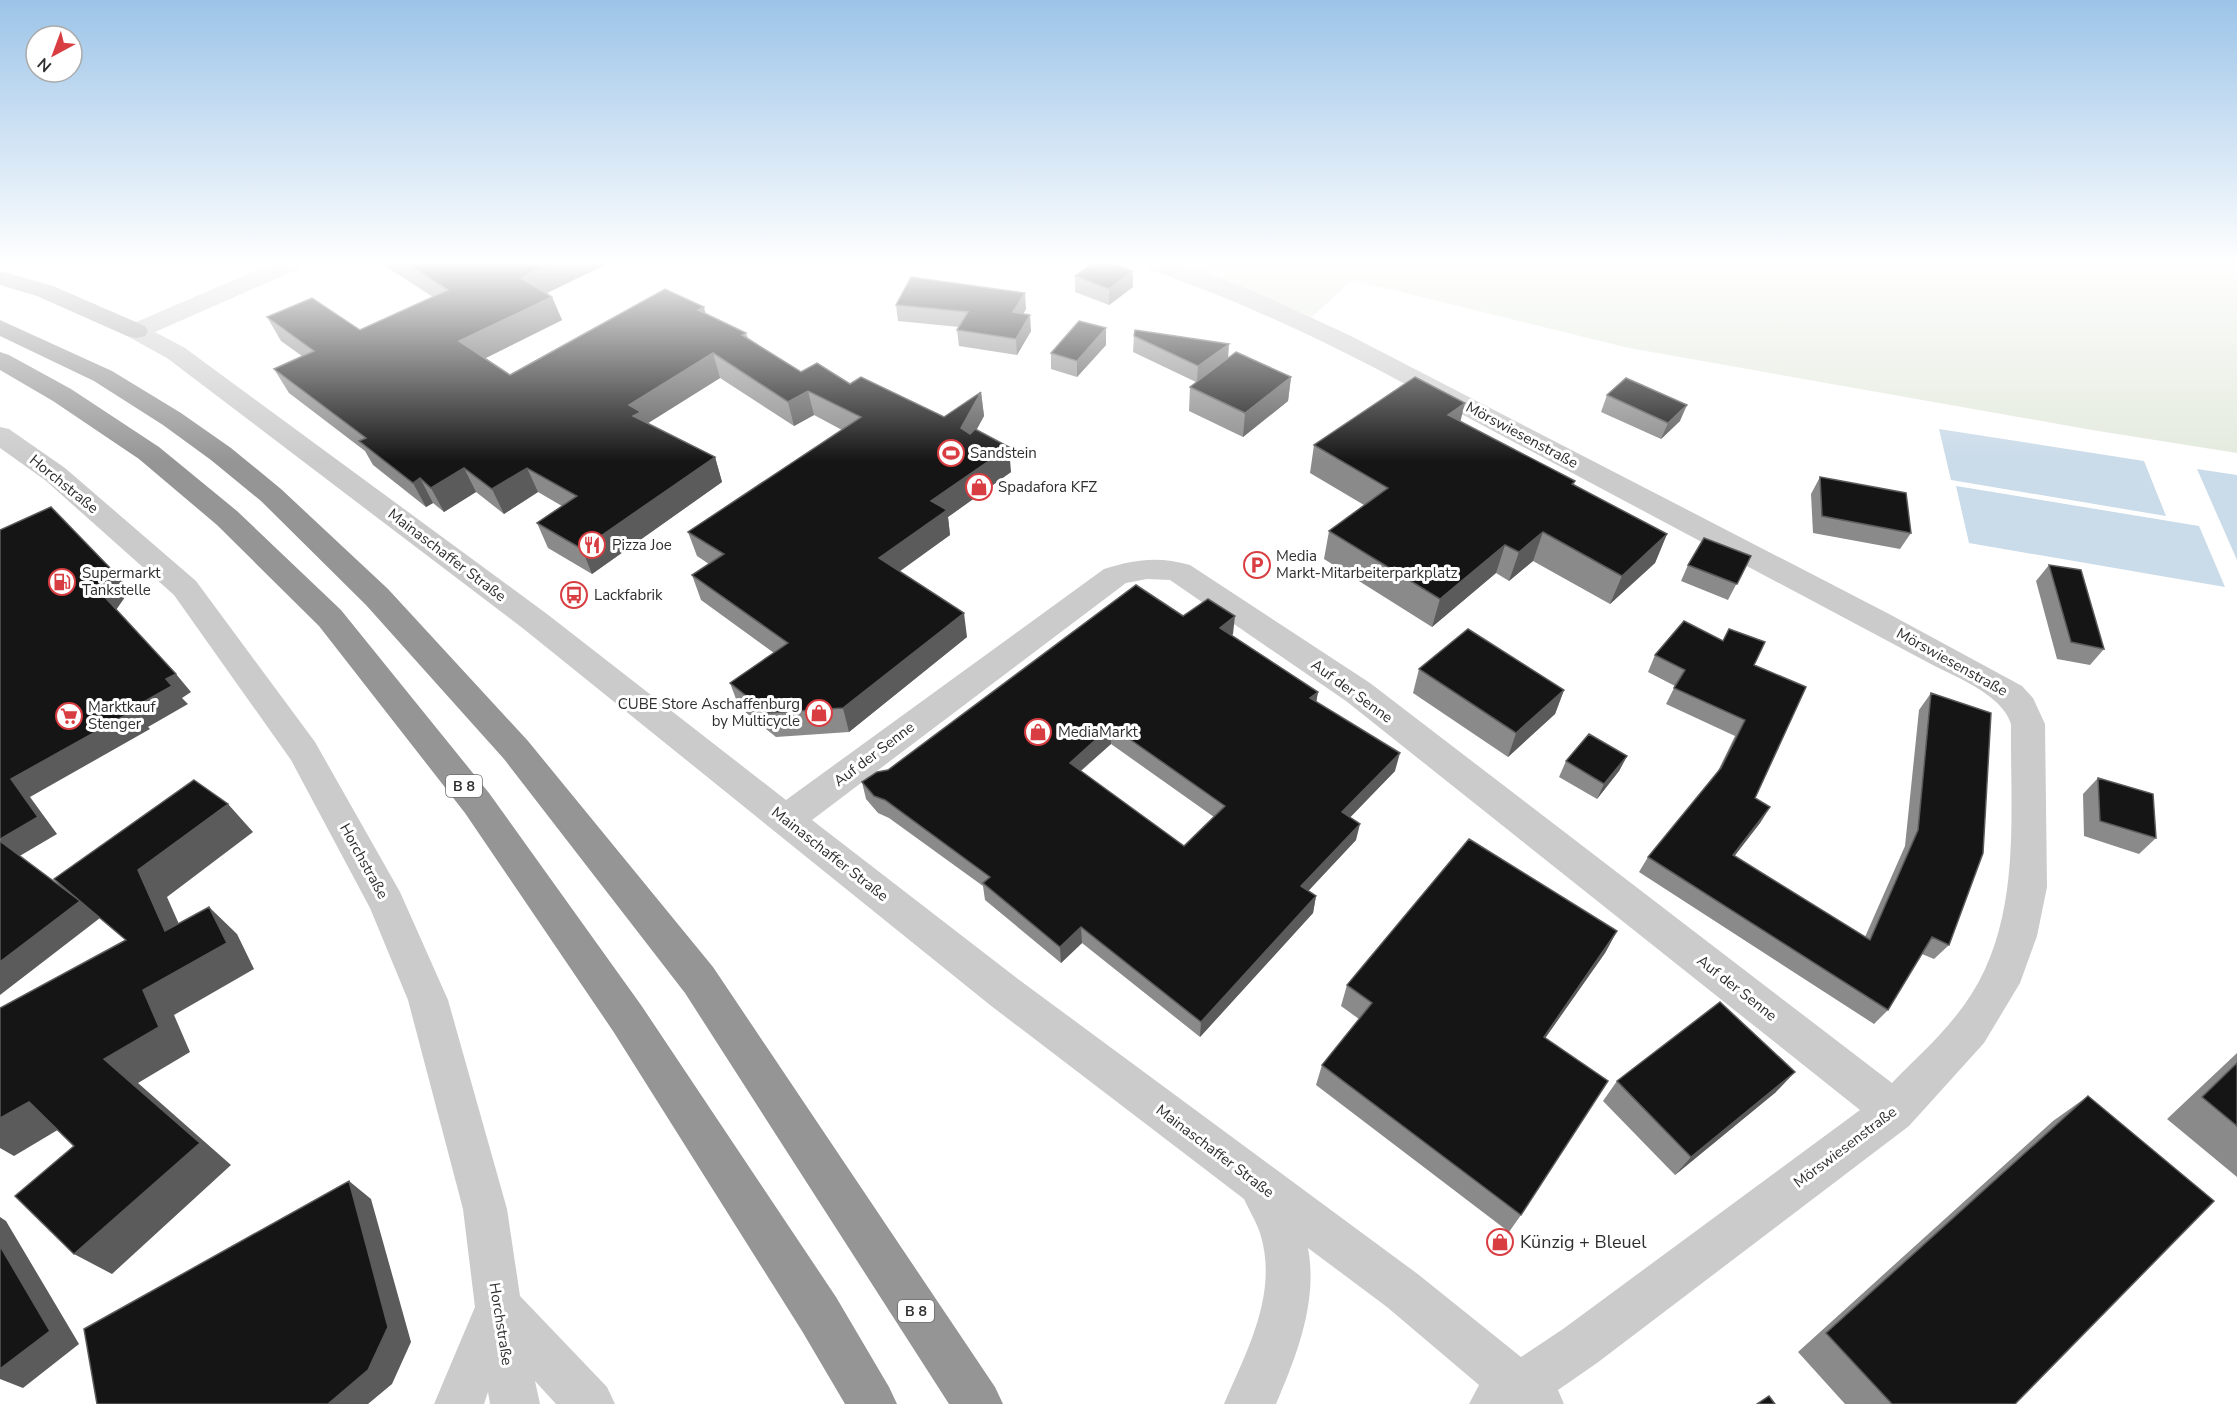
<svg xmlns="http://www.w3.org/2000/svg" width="2237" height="1404" font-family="'Nunito Sans',sans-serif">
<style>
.green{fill:#e3eadd}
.water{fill:#cadbe9}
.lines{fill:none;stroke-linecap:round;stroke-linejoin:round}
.minor{fill:#cbcbcb;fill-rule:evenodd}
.major{fill:#a6a6a6;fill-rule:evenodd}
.highway{fill:#959595;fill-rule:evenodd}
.wall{fill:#8a8a8a;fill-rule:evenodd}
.shaded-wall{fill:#5b5b5b}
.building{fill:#151515;stroke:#5b5b5b;stroke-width:1.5;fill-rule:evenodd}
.labels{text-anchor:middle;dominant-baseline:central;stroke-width:6;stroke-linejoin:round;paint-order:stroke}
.shield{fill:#fff;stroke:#6d6d6d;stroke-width:1.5}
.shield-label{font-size:14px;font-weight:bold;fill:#2e2e2e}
.street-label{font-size:15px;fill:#2e2e2e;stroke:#fff}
.poi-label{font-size:15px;fill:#2e2e2e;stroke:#fff;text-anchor:start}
.near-poi-label{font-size:18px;fill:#2e2e2e;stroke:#fff;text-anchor:start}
</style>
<rect width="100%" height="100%" fill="#fff"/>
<path class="green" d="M1179,264H2237V453L2092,430L1629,348L1352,280L1312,317Z"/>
<path class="water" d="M1939,429L2144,461L2166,516L1951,480Z
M2197,469L2237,475V560Z
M1956,486L2199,526L2225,587L1969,543Z"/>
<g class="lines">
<path class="minor" d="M271,264H301L298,269L155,332L185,348L547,614L786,800L1104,569C1135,559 1159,556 1190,565L1370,683L1892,1083C1913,1061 1936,1041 1955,1017C2024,934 2010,825 2011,724C2002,694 1955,677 1929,663L1375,368C1301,330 1227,296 1148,269L1145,264H1179L1212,275L1258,293L1349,335L1891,615L2022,686L2033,698L2045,724L2047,887L2037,936L2020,983L1984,1043L1909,1126L1597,1363L1558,1390L1564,1404H1469L1479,1385L1387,1307L1308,1248C1318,1301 1297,1355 1276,1404H1224C1247,1350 1279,1293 1260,1233C1256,1221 1249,1210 1244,1199L990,1005L525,630L167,358L127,336L124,331L127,326ZM1147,579L1170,580L1346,701L1860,1110L1563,1329L1521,1357L1419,1275L1018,979L812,820L1126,583Z
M0,427L9,429L65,468L196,581L315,742L400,892L448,1000L507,1209L520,1296L607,1387L615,1404H556L535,1381L540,1404H490L488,1392L484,1404H434L475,1307L463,1209L408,1000L370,908L291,760L174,595L45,480L0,448Z"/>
<path class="major" d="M0,271L53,286L145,326L148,331L145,336L136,338L127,336L37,296L0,285Z"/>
<path class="highway" d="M0,320L112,371L181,413L231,448L281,489L388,589L528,741L713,967L995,1387L1003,1404H949L685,993L504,759L366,605L261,501L211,460L163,425L94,381L0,336Z
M0,352L9,355L71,389L159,447L237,511L341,610L489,793L641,1005L836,1297L889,1387L897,1404H845L802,1331L613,1031L465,813L319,626L217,525L139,459L53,401L0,370Z"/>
</g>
<path class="wall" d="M382,264H607L547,293L552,297L562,320L485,358L510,375L706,314L746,333L748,338L801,372L850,384L944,417L981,392L984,416L976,430L1011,472L948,517L950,535L899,572L967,637L849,732L776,737L739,707L730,683L774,653L701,600L692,575L709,564L697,556L688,532L842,430L814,415L794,426L720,378L648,423L715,457L722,482L592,574L548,548L537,523L562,506L538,492L504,514L476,492L444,512L433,503L426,507L373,465L365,451L289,393L274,369L302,356L281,341L267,317L360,330L433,297Z
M1133,271V287L1109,305L1075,292V276Z
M896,305L1026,309L1023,314L1031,331L1017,355L959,346L957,330L959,327L898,321Z
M1134,336L1228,359L1291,377L1288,401L1243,437L1189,411L1190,387L1196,382L1133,352Z
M1106,345L1077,377L1051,369V353Z
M1607,395L1680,421L1661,439L1601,412Z
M1460,421L1575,481L1574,485L1667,534L1655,563L1610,604L1533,561L1509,581L1496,573L1432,627L1324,559L1329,531L1364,505L1310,473L1314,445Z
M1820,477L1911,533L1900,549L1813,533L1811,494Z
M1751,556L1728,600L1681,581L1688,565Z
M2049,565L2104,649L2090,665L2057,659L2036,581Z
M1183,616L1233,634L1232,635L1318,692L1316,702L1395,771L1350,817L1356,840L1308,891L1316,896L1313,913L1200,1037L1082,943L1061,963L985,900L983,886L889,818L878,813L866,799L862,782L888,770ZM1111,744L1214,817L1184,846L1081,771Z
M1729,629L1754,665L1755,798L1770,807L1760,823L1734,856L1865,937L1905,846L1919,710L1931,693L1949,945L1934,959L1922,954L1888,1010L1874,1024L1639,872L1648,857L1717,773L1735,736L1666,704L1675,686L1648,672L1655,655L1723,641Z
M1419,669L1564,690L1555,714L1508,757L1413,693Z
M1627,756L1619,771L1597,799L1559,777L1566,761Z
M2098,778L2156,838L2139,854L2084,836L2083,794Z
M1617,931L1605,953L1545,1038L1521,1215L1509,1232L1316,1085L1322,1065L1359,1019L1341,1006L1347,985Z
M2237,1053V1177L2167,1119Z
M1617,1081L1776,1092L1675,1175L1603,1101Z
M2088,1096L2015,1404H1845L1798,1352L2053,1121Z"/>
<path class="shaded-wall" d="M550,264H607L530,301L521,278Z
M1133,271V287L1109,305V289Z
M1025,293L1026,309L1015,328L1013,312Z
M552,297L562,320L470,366L459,341Z
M704,307L710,331L698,310Z
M1030,315L1031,331L1017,355L1016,339Z
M1106,328V345L1077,377V361Z
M1229,344L1228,360L1197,382L1198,366Z
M713,353L720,378L645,425L642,441L629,405Z
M1291,377L1288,401L1243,437L1245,413Z
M808,391L814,415L794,426L788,402Z
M981,392L984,416L964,453L961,428Z
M1465,403L1458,431L1448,415Z
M1687,405L1680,421L1661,439L1668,423Z
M1009,447L1011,472L948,517L950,535L883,583L879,558L931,501Z
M715,457L722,482L592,574L582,549Z
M464,468L476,492L444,512L431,488Z
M527,468L538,492L504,514L492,489Z
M420,478L433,503L426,507L413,483Z
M1543,532L1533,561L1509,581L1519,552Z
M1667,534L1655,563L1610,604L1622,576Z
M1505,545L1496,573L1432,627L1440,599Z
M114,572L130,590L116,610L100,592Z
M964,613L967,637L849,732L843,708Z
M1235,616L1233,634L1219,646L1220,628Z
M176,674L191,692L182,698L188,704L148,727L131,709L166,679Z
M1564,690L1555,714L1508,757L1516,733Z
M1318,692L1315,709L1310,698Z
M133,711L150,729L30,797L57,834L18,857L0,842L11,779Z
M1111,726V744L1070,780V763Z
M1400,753L1395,771L1339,829L1342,812Z
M1627,756L1619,771L1597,799L1604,784Z
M228,804L253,832L167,897L194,958L165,931L138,870Z
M1770,807L1760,823L1723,871L1733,855Z
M1360,824L1356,840L1298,902L1301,886Z
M1316,896L1313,913L1200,1037L1201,1022Z
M80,901L100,918L0,995V962Z
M209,907L237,934L254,969L174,1015L190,1052L138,1083L231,1165L112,1274L74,1254L104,1059L143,990Z
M1081,927L1082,943L1061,963L1060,947Z
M1617,931L1605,953L1532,1057L1544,1037Z
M1795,1072L1776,1092L1675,1175L1691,1157Z
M29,1102L66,1125L14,1156L0,1148V1118Z
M349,1181L371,1199L411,1342L392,1384L368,1404H328Z
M0,1217L6,1221L79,1344L23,1388L0,1379Z"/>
<path class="building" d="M408,264H550L521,278L552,297L459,341L510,375L665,289L704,307L698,310L746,333L742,335L801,372L817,363L850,384L861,377L944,417L981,392L961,428L970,434L975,429L1009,447L931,501L947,510L879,558L964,613L843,708L768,713L730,683L788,643L692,575L724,554L688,532L861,417L808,391L788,402L713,353L629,405L641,412L633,416L715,457L582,549L537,523L577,496L527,468L492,489L464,468L431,488L420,478L413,483L359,441L366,438L274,369L314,351L267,317L312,298L360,330L448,290Z
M1091,264H1114L1133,271L1109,289L1075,276Z
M911,277L1025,293L1013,312L1030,315L1016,339L957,330L968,312L896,305Z
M1079,321L1106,328L1077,361L1051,353Z
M1135,330L1229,344L1198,366L1134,336Z
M1236,352L1291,377L1245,413L1190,387Z
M1415,377L1465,403L1448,415L1575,481L1572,484L1667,534L1622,576L1543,532L1519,552L1505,545L1440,599L1329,531L1388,488L1314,445Z
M1626,378L1687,405L1668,423L1607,395Z
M1820,477L1906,493L1911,533L1822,516Z
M51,507L114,572L100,592L176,674L166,679L172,686L131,709L133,711L11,779L38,817L0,839V530Z
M1704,538L1751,556L1737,584L1688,565Z
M2049,565L2081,570L2104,649L2071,642Z
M1136,585L1183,616L1208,599L1235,616L1220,628L1318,692L1310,698L1400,753L1342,812L1360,824L1301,886L1316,896L1201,1022L1081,927L1060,947L983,883L990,877L885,800L874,796L862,782L877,772L888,770ZM1111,726L1225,806L1184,846L1070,763Z
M1684,621L1723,641L1729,629L1765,642L1754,665L1806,687L1755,798L1770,807L1733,855L1870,940L1918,830L1931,693L1991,713L1983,853L1949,945L1932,937L1888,1010L1648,857L1721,768L1745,720L1674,688L1685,670L1655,655Z
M1468,629L1564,690L1516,733L1419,669Z
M1589,734L1627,756L1604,784L1566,761Z
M2098,778L2153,794L2156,838L2100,821Z
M194,780L228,804L138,870L165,931L209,907L227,943L143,990L159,1027L104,1059L200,1143L74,1254L15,1196L74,1146L29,1102L0,1118V1008L126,940L54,879Z
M1469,839L1617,931L1544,1037L1608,1081L1521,1215L1322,1065L1372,1003L1347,985Z
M0,841L80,901L0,962Z
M1720,1002L1795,1072L1691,1157L1617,1081Z
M2237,1063V1126L2202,1097Z
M2088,1096L2214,1201L2015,1404H1892L1826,1333Z
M349,1181L388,1327L368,1370L328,1404H97L84,1329Z
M0,1246L50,1331L0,1369Z
M1769,1396L1775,1404H1757Z"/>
<linearGradient id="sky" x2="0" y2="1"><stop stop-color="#9cc4e8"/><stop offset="0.57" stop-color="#fff"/><stop offset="1" stop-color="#fff" stop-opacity="0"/></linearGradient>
<rect width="2237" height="461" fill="url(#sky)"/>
<defs>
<symbol id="stadium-ring" viewBox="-11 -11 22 22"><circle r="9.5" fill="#fff" stroke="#d83d41" stroke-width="1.5"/><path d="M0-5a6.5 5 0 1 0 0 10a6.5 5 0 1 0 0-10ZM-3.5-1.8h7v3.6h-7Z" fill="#d83d41"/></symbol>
<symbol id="shop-ring" viewBox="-11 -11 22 22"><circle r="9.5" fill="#fff" stroke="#d83d41" stroke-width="1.5"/><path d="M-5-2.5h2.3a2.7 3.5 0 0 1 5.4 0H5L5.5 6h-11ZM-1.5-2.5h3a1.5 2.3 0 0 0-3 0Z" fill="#d83d41"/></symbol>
<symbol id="restaurant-ring" viewBox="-11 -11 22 22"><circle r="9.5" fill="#fff" stroke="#d83d41" stroke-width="1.5"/><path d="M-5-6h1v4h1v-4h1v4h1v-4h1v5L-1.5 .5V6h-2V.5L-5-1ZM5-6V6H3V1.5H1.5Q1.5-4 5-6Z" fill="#d83d41"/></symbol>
<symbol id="parking-ring" viewBox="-11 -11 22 22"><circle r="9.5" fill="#fff" stroke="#d83d41" stroke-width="1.5"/><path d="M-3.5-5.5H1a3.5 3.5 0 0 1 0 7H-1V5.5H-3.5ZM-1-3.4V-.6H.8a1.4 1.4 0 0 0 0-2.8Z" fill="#d83d41"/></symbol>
<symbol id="fuel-ring" viewBox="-11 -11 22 22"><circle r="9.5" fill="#fff" stroke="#d83d41" stroke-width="1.5"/><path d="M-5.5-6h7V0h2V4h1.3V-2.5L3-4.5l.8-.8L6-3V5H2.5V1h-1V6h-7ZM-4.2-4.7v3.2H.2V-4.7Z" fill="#d83d41"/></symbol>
<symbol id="bus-ring" viewBox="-11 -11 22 22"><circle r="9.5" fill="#fff" stroke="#d83d41" stroke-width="1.5"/><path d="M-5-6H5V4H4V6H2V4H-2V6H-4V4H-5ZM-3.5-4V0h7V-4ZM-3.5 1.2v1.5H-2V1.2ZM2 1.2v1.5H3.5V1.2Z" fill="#d83d41"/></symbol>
<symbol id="supermarket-ring" viewBox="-11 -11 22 22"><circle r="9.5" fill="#fff" stroke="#d83d41" stroke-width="1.5"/><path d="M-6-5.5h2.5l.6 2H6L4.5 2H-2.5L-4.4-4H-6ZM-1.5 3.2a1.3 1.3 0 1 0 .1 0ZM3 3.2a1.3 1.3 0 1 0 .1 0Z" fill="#d83d41"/></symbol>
</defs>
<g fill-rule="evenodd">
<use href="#stadium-ring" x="936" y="438" width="30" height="30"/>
<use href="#shop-ring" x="964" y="472" width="30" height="30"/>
<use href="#restaurant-ring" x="577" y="530" width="30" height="30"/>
<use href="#parking-ring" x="1242" y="550" width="30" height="30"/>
<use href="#fuel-ring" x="47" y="567" width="30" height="30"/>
<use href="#bus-ring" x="559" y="580" width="30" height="30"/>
<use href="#shop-ring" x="804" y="698" width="30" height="30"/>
<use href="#supermarket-ring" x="54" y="701" width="30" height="30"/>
<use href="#shop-ring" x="1023" y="717" width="30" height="30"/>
<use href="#shop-ring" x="1485" y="1227" width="30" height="30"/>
</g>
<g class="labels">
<g class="shield">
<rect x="446" y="775" width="36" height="22" rx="4.5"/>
<rect x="898" y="1300" width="36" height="22" rx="4.5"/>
</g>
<g class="shield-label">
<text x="464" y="786">B 8</text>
<text x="916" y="1311">B 8</text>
</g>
<g class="street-label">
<text transform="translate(1522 435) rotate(28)">Mörswiesenstraße</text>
<text transform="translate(64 484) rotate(39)">Horchstraße</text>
<text transform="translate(447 555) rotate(37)">Mainaschaffer Straße</text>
<text transform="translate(1952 662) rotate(29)">Mörswiesenstraße</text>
<text transform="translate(1352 691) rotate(36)">Auf der Senne</text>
<text transform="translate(874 754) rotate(-37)">Auf der Senne</text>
<text transform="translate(830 854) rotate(38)">Mainaschaffer Straße</text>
<text transform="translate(364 861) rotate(61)">Horchstraße</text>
<text transform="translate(1737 988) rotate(38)">Auf der Senne</text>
<text transform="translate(1845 1147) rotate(-37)">Mörswiesenstraße</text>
<text transform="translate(1215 1151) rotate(37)">Mainaschaffer Straße</text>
<text transform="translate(501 1324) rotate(81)">Horchstraße</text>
</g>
<g class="poi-label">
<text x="970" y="453">Sandstein</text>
<text x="998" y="487">Spadafora KFZ</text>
<text x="612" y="545">Pizza Joe</text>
<text x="1276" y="556">Media<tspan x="1276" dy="17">Markt-Mitarbeiterparkplatz</tspan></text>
<text x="82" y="573">Supermarkt<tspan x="82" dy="17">Tankstelle</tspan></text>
<text x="594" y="595">Lackfabrik</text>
<text x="800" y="704" text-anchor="end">CUBE Store Aschaffenburg<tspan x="800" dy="17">by Multicycle</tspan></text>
<text x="88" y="707">Marktkauf<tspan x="88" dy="17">Stenger</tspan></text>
<text x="1058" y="732">MediaMarkt</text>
</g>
<g class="near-poi-label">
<text x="1520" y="1242">Künzig + Bleuel</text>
</g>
</g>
<g transform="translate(54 54) rotate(221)"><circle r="28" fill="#ffffff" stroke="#ababab" stroke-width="1.5"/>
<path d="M0-4.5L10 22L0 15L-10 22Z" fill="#d83d41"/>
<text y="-9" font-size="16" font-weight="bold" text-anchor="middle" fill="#2e2e2e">N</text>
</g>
</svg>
